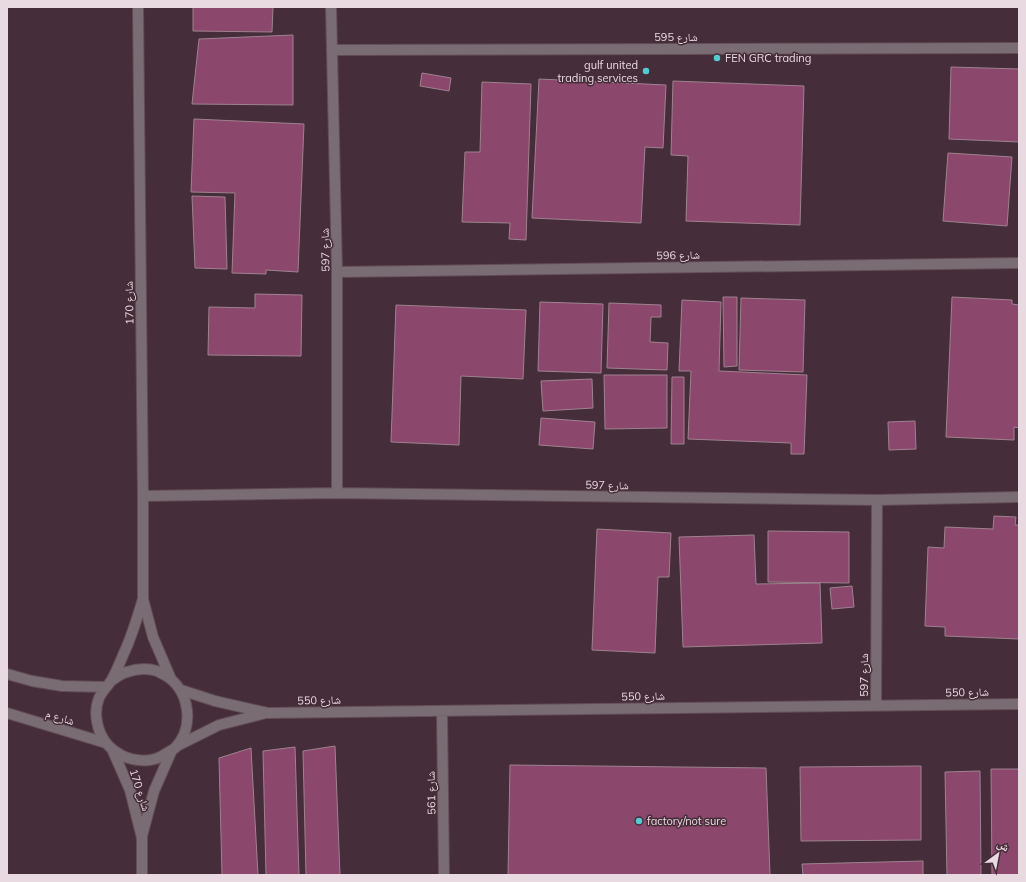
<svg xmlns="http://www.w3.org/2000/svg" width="1026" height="882" font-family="Mulish,'Noto Naskh Arabic',sans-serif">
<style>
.building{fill:#8c476c;stroke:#9f8290}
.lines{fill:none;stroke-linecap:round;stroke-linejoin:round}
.minor-casing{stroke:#634d57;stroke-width:12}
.minor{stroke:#796c72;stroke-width:10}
.poi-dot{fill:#51ccd1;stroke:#452e39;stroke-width:1.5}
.labels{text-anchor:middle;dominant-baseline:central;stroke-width:3;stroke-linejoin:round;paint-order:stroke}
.street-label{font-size:11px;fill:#e9d9e0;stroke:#452e39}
.poi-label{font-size:11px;fill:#e9d9e0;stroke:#452e39;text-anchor:start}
</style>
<rect width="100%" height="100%" fill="#452e39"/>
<path class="building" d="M193,7H273L272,32L193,31Z
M293,35V105L192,104L199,39Z
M951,67L1019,69V142L949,139Z
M422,73L451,78L449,91L420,86Z
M539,79L666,85L663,148L645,147L641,223L532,218Z
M673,81L804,86L800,225L686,221L688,156L671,155Z
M482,82L531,84L526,240L509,239L510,223L462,222L465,152H480Z
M194,119L304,124L298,272L266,270V274L232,273L235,193L191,192Z
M948,153L1012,157L1007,226L943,221Z
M192,196L225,197L227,269L195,268Z
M255,294L302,295L301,356L208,355L209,307L255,308Z
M723,297H737V366L724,367Z
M952,297L1012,300V304L1019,305V428L1014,427V440L946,437Z
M741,298L805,300L803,372L739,370Z
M682,300L721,302L719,371L807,375L804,454H791V443L688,439L691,371H679Z
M540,302L603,304L601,373L538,371Z
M609,303L661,305V317H651L650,342L668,343L667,370L607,368Z
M396,305L526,310L523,379L461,376L459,445L391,442Z
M604,375H667V428L605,429Z
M672,377H684V444H671Z
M592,379L593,408L543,411L541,381Z
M541,418L595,422L593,449L539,445Z
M915,421L916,449L889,450L888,422Z
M994,516L1016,517L1015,525H1019V639L945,636V627L925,626L928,547L944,548L945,527L993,529Z
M597,529L671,533L669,577H658L655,653L592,650Z
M768,531L849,532V583L768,582Z
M754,535L756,584L820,583L822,643L683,647L679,537Z
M852,586L854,607L832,609L830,588Z
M335,746L340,875H306L303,751Z
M295,747L299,875H266L263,751Z
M251,748L258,875H222L219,758Z
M510,765L766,768L770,875H508Z
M921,766V840L801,841L800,767Z
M991,769H1019V875H992Z
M980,771L981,875H947L945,772Z
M923,861V875H803L802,864Z"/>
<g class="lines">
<defs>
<path id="minor" d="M138,7L143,496V599L153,637L171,679
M331,7L337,272V493
M333,50L1019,48
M337,272L1019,263
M143,496L337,493L877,500L1019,497
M7,674L32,681L62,686L105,687
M111,681C116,678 121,673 127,672C136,669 147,668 157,671C159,672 162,674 165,675C190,690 195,727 175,748C171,751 166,753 162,756C150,763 133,761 121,755C116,752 111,749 107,744C97,732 93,713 99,698C102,691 107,687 111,681C116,673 120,662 124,653C132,636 137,618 143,599
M181,690L215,701L268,713L1019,704
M876,705L877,500
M442,711L444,875
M7,713L106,743
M177,746L219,725L266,713
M112,749L130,790L142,838V875
M142,836L154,791L172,750"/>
</defs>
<use href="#minor" class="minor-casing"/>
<use href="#minor" class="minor"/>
</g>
<g class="poi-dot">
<circle cx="717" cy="58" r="4"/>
<circle cx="646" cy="71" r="4"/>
<circle cx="639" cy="821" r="4"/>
</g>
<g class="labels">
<g class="street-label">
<text x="676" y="37">شارع 595</text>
<text transform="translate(325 250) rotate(-91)">شارع 597</text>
<text transform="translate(678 255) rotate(-1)">شارع 596</text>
<text transform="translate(129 303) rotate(-91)">شارع 170</text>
<text transform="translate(607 485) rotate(1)">شارع 597</text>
<text transform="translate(864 675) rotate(-90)">شارع 597</text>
<text transform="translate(967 692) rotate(-1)">شارع 550</text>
<text transform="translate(643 696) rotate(-1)">شارع 550</text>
<text transform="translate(319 700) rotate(-1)">شارع 550</text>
<text transform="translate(60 717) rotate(17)">شارع م</text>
<text transform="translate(140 790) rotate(72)">شارع 170</text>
<text transform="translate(431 793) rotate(-91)">شارع 561</text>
</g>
<g class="poi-label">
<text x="725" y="58">FEN GRC trading</text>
<text x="638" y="65" text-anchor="end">gulf united<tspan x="638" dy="13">trading services</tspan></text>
<text x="647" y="821">factory/not sure</text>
</g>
</g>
<rect width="1026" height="882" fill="none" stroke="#e9d9e0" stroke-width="16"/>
<g transform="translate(998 854) rotate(32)" stroke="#452e39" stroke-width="3" paint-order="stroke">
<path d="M0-3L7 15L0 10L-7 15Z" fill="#e9d9e0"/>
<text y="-6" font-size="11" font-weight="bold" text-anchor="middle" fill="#e9d9e0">ش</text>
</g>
</svg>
